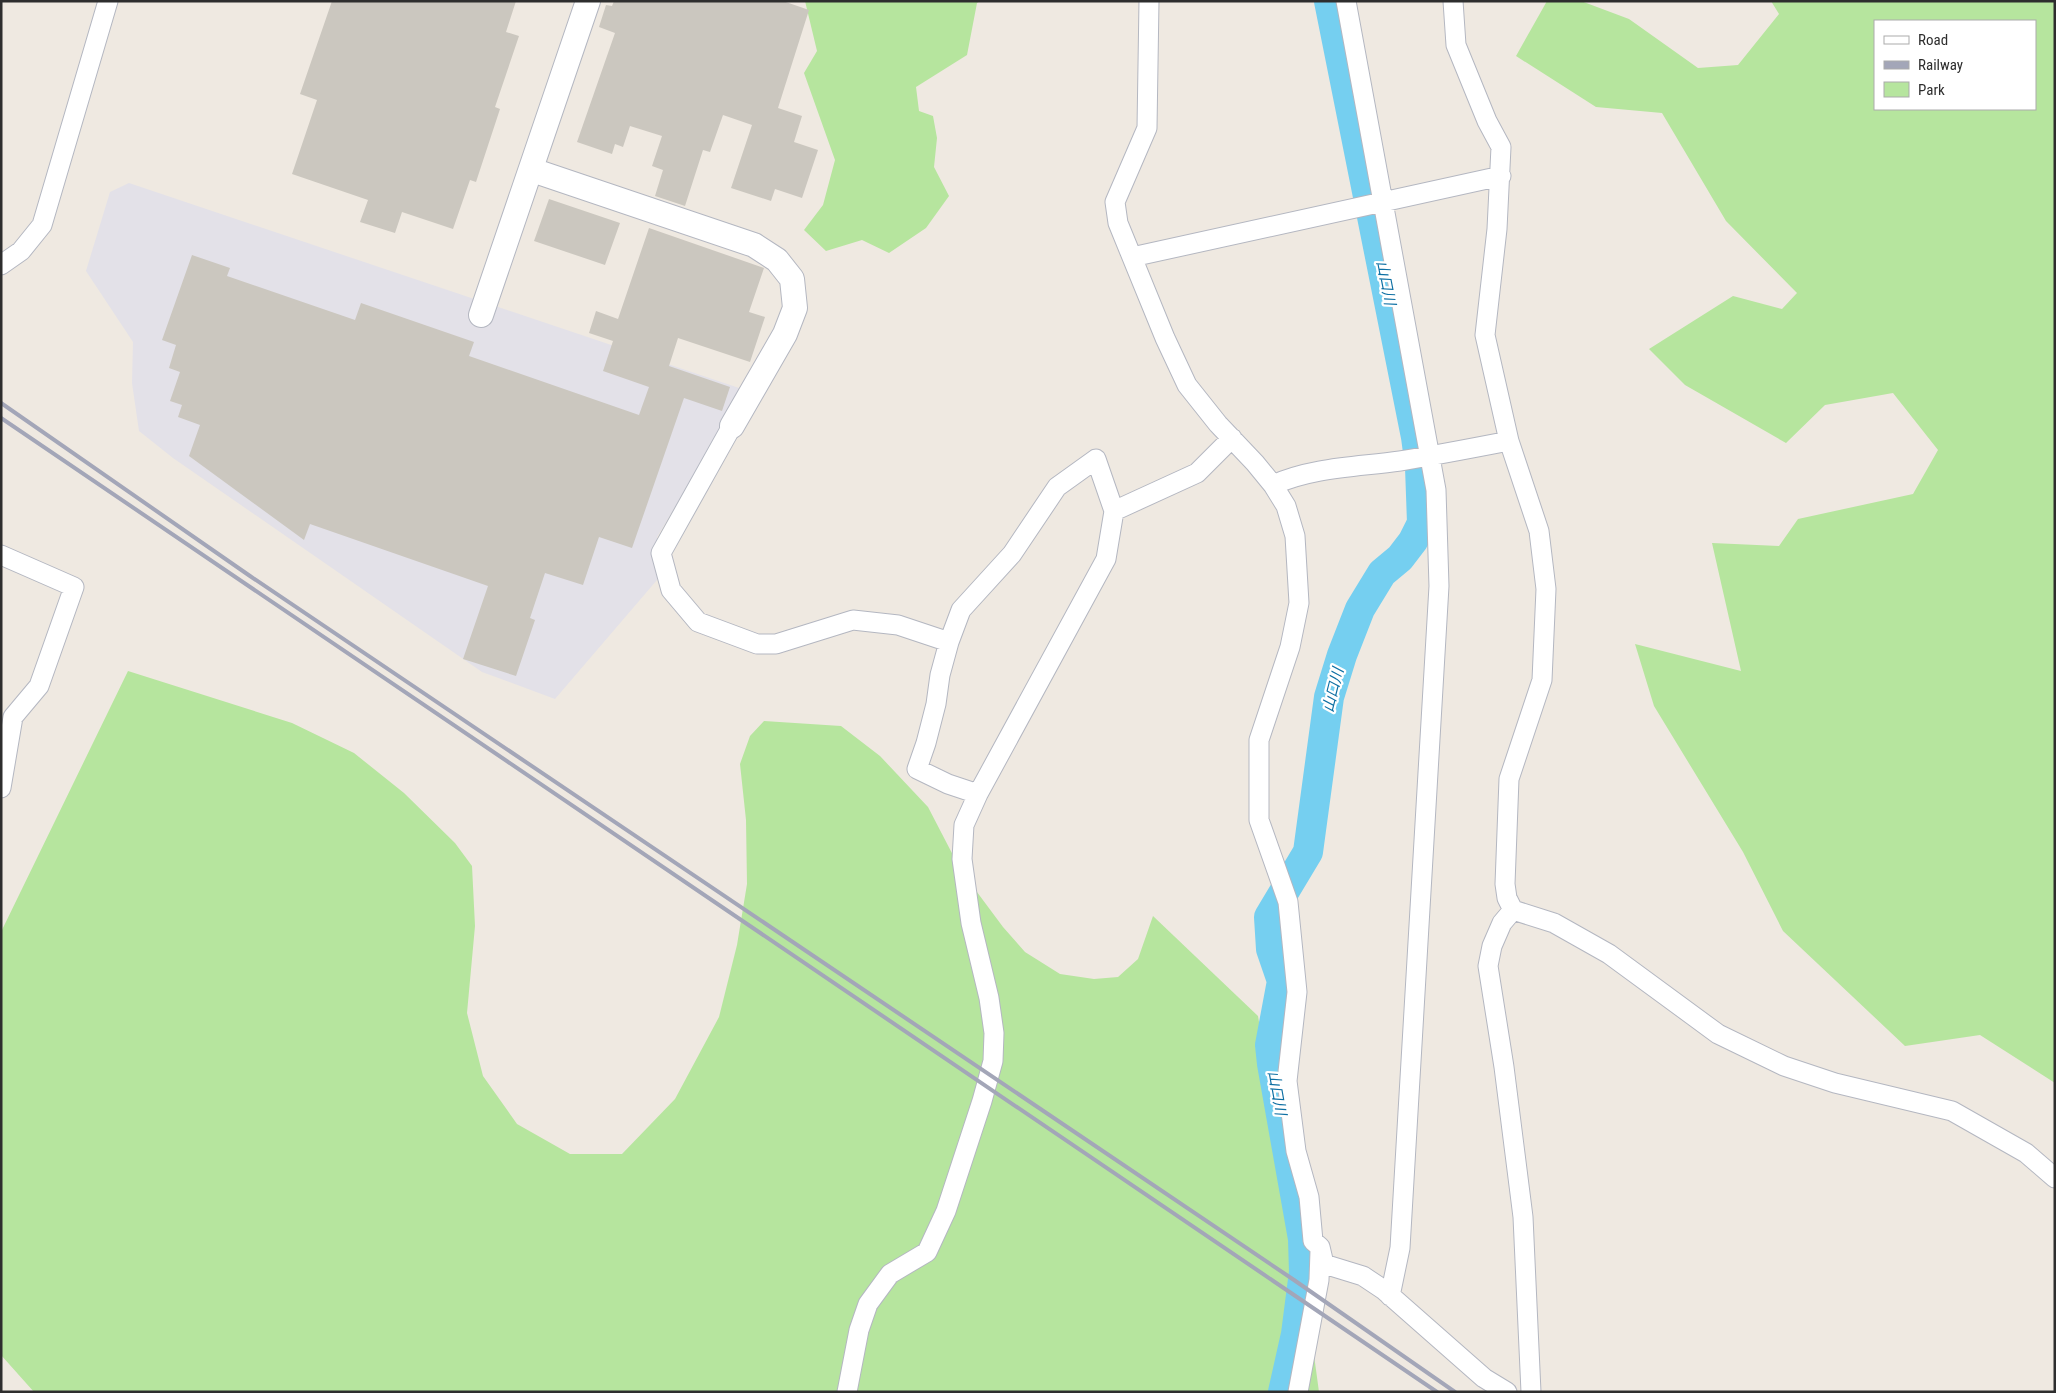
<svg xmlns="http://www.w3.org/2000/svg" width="2056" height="1393" font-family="'Roboto Condensed','Noto Sans JP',sans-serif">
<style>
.industrial{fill:#e3e1e8}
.green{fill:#b6e59e;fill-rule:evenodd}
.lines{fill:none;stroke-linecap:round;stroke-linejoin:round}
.river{stroke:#75cff0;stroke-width:30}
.building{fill:#cbc7bf}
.minor-casing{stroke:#b4b7c1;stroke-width:21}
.tertiary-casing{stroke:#b4b7c1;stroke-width:26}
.minor{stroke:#fff;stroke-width:19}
.tertiary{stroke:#fff;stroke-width:24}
.rail{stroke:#a3a6b8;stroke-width:4}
.labels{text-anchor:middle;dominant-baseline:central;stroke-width:4.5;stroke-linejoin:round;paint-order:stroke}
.water-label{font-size:15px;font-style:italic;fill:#0d6fa3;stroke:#fff}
</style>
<rect width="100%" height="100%" fill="#efe9e1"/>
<path class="industrial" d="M129,183L745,390L657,537V580L555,699L482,672L173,458L139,431L132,383L133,342L86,271L110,192Z"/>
<path class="green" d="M805,1H980L977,3L967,55L916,87L919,111L933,116L937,138L934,167L949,196L926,228L889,253L862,240L826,251L804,230L823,205L835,160L804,73L817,51Z
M1547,1H1581L1629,19L1698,68L1738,65L1779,14L1771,1H2055V1083L1980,1035L1905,1046L1783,931L1743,852L1654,706L1635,644L1741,671L1712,543L1779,546L1798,519L1913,494L1938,450L1893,393L1825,405L1786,443L1685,385L1649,349L1733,296L1782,309L1797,293L1726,221L1662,113L1596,107L1516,56ZM1875,21H2035V109H1875Z
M128,671L292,723L354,753L404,793L455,843L472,866L475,926L467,1013L483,1076L517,1124L570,1154H622L675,1099L719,1017L737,945L747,884L746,820L740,764L750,736L764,721L841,726L880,756L928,807L955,859L971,884L1003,927L1025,952L1060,974L1094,979L1118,977L1138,959L1153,916L1258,1016L1308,1311L1319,1392H34L1,1355V932Z"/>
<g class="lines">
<path class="river" d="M1283,1392L1296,1334L1304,1272L1303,1239L1272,1064L1270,1045L1282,981L1271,949L1269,917L1308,852L1329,697L1342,655L1360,609L1382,573L1400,558L1413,541L1422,523L1420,467L1416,437L1329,1"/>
</g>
<path class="building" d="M332,1H516L506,32L519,36L495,107L500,109L476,182L470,180L453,229L402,212L395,233L360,222L368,200L292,174L317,100L300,94Z
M614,1H783L809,10L778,108L802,116L794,142L818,150L802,198L775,189L771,201L731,188L752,125L723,115L710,152L703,150L685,206L655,196L663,170L652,166L662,136L630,126L623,147L615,144L612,154L577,142L615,33L599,27L606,5L612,6Z
M549,199L620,223L605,265L534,241Z
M649,228L764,268L749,312L765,317L750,362L678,338L669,366L730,387L722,411L684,398L632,548L599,537L583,585L545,573L530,618L535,620L516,676L463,659L488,586L310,524L304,540L189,456L200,425L178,417L182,405L170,401L180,372L169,368L176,345L162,340L192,255L230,268L227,276L355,320L361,303L474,342L469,356L639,415L649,387L603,371L613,341L589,333L596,311L618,319Z"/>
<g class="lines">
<defs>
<path id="minor" d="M1149,1L1147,128L1115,202L1118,223L1165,338L1187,385L1218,424L1255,463L1273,485L1286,506L1295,536L1299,603L1290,647L1259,740V820L1288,902L1297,992L1287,1081L1296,1151L1309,1197L1313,1241L1320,1247L1324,1264L1363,1276L1384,1290L1484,1378L1507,1392
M1346,1L1436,490L1439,586L1400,1248L1390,1296
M1453,1L1456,45L1487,121L1501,147L1497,229L1485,335L1509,441L1539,531L1546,589L1542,680L1509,779L1505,884L1507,898L1513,910L1554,923L1609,954L1718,1034L1784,1066L1835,1083L1952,1111L2026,1153L2055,1178
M1132,257L1501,176
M1,265L21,251L42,225L108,1
M732,426L661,553L671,590L698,622L757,644H776L853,620L898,625L949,642
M1273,485C1313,467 1358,467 1400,461C1437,455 1473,448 1509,441
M1114,511L1197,473L1232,438
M1,555L74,587L39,686L13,717L1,788
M1513,910L1502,923L1492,946L1488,966L1504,1067L1523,1217L1531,1392
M847,1392L859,1330L868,1304L890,1274L927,1252L946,1211L982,1101L993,1061L994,1033L989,998L971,923L962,859L964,825L978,794L1106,559L1114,511L1096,459L1057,487L1012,554L961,610L949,642L940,675L936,704L926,743L917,769L948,784L978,794
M1298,1392L1319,1280L1320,1251"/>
<path id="tertiary" d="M532,170L754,245L777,260L792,279L795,308L785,334L732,426
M481,315L588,1"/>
</defs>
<use href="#minor" class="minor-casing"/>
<use href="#tertiary" class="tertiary-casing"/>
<use href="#minor" class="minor"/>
<use href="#tertiary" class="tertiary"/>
<path class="rail" d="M1,403L250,576L1294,1280L1455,1392
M1,418L1437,1392"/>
</g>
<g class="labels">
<g class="water-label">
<text transform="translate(1386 283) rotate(79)">山口川</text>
<text transform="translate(1333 690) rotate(-76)">山口川</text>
<text transform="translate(1277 1093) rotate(80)">山口川</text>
</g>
</g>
<rect width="2056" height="1393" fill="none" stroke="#2e2e2e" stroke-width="5"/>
<rect x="1874" y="20" width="162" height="90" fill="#ffffff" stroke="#ababab"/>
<rect x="1884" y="36" width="25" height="8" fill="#ffffff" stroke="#ababab"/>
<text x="1918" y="45" font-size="15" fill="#2e2e2e">Road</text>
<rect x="1884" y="61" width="25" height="8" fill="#a3a6b8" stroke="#ababab"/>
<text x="1918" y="70" font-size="15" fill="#2e2e2e">Railway</text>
<rect x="1884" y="82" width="25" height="15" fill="#b6e59e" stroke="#ababab"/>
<text x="1918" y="95" font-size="15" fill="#2e2e2e">Park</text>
</svg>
